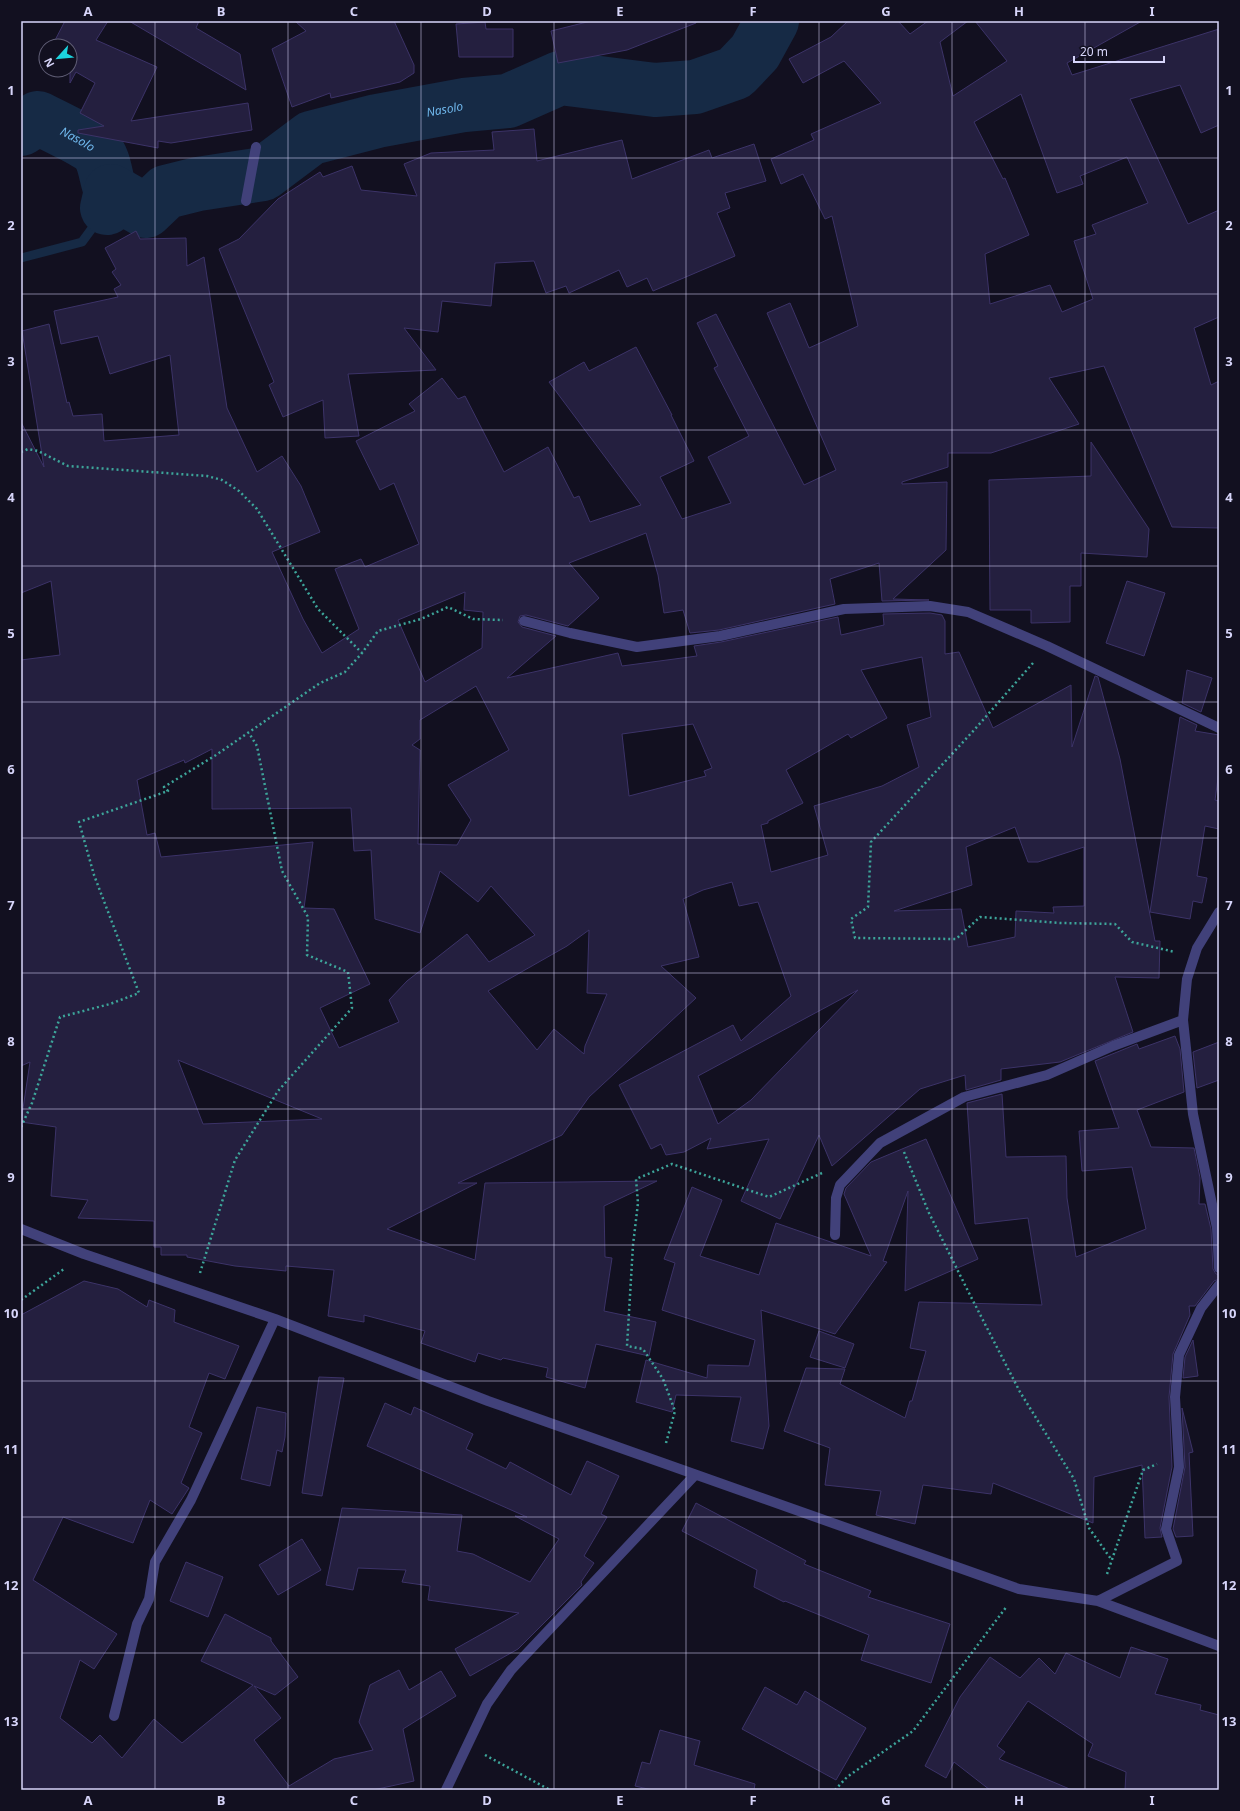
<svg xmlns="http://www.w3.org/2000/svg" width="1240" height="1811" font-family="'Noto Sans',sans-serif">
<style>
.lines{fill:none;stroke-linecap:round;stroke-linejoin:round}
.stream{stroke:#162a45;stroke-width:9}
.river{stroke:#162a45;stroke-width:54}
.building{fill:#241f3f;stroke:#3c3368;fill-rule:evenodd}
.path{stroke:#3da59a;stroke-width:2.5;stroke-dasharray:2 3;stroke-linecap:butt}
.street{stroke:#41417a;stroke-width:10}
.grid{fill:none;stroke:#d7d5fa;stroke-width:1;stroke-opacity:0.55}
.labels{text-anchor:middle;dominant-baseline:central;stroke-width:3;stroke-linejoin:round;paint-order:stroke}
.water-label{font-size:12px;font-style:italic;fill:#70b8ed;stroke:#121020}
.neatline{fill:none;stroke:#d7d5fa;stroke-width:1.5}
.grid-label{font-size:13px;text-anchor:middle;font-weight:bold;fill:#d7d5fa}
</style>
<rect width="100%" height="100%" fill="#121020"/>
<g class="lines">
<path class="stream" d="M21,258L82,242L107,208"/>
<g class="river">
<path id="s1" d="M21,129L38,118C48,123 92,144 96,150C106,161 105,178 111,191"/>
<path id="s2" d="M107,208L111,191L146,211L166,192L198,184L263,174L311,138L377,121L464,105L508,101L560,78L655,90L695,87L735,73L755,52L772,21"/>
</g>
</g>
<path class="building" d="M65,21H108L96,40L157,67L131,121L248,103L252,130L171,143L158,141V148L78,133V130L104,126L80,113L95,83L76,72L70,83V46H52Z
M129,21H199L196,28L240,54L246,90Z
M295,21H394L414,65V73L400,82L331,98L330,93L292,107L272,49L306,31Z
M591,21H696V23L627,50L558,63L551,31Z
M848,21H898L910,34L928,21H968L940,42L953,96L1007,61L975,21H1142L1067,63L1072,75L1219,29V125L1201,133L1180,85L1130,99L1188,224L1219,210V317L1194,328L1211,385L1219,381V528L1172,527L1104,366L1049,378L1079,424L991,453H948V467L902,482V484L947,482L946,550L893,599L929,600L882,601L879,563L830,579L835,604L719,630L690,633L683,610L664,613L658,575L646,533L569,563L599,598L568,626L526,615L520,616L518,622L522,627L556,636L507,678L618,653L622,666L697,656L694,646L721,642L838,617L841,635L884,625L883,614L930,613L942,615L945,621V654L959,652L993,728L1071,685L1072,747L1095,676L1098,677L1120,759L1155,941H1160L1159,978L1115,977L1133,1032L1060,1062L1001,1069V1080L966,1090L965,1075L920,1089L832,1166L819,1135L780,1219L741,1201L769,1139L707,1149L711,1138L684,1152L666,1155L661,1144L651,1149L619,1085L733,1025L741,1041L791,996L758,902L739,906L732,882L703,890L683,899L699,957L661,966L696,998L589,1097L562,1135L458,1183H477L387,1229L475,1260L485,1183L657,1181L604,1206L605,1257L612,1258L604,1311L656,1322L649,1356L596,1344L585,1388L546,1377L548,1368L503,1358L501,1360L478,1353L475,1362L421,1343L425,1331L364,1315V1322L328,1316L334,1270L286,1266V1271L235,1266L187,1257V1255H161V1247H154V1221L78,1218L88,1200L51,1196L56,1127L21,1122L30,1062L21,1066V660L60,655L51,581L21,593V422L44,467L22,331L49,324L67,403L69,402L73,416L102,414L104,441L179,435L170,355L110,374L98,336L61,344L54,311L118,297L114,289L121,285L112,272L116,269L105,248L136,231L140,239L186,238L187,266L204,257L227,408L257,472L282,456L301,486L320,532L272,552L303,619L322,653L359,629L335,569L361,559L365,567L419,544L394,483L380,490L356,441L415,411L409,404L442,378L458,399L465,396L504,472L548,447L574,498L579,496L590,522L641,505L549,382L584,362L589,371L636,347L672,415H671L694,461L660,477L682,519L731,503L708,457L749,436L714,368L718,366L697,323L716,314L804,485L836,470L767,313L790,303L809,348L858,326L832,216L825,219L803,174L781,184L771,159L814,140L811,134L881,103L844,61L803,83L789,59L831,37ZM1021,94L1057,193L1083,184L1080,176L1127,157L1148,203L1092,225L1096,234L1074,241L1093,299L1062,312L1050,285L990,304L985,254L1029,235L1005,178L1003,179L974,122ZM465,592L464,610L483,612L482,648L425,682L398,620ZM922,657L931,717L907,725L919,767L882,786L814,806L828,855L771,872L761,825L768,823V821L803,803L786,770L848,734L851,738L887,718L861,670ZM476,686L509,750L448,785L471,820L457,845L418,844L420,750L412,745L420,739V720ZM693,724L712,768L704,771L706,776L629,796L622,734ZM212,749V809L351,808L354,851L371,850L375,919L420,933L440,871L478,902L491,886L535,935L489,962L467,934L407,981L389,1000L399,1022L339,1048L320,1008L370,984L334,909L304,908L313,842L161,857L155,833L147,835L137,780L184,760L185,763ZM1015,827L1028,862H1038L1084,847V906L1053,907L1054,913L1016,911L1015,937L968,947L961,909L894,911L972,885L966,847ZM589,930L587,993L607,994L585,1046L584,1054L554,1029L537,1050L488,991L567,946ZM858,990L751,1100L718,1124L698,1076ZM178,1060L322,1119L203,1124Z
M485,22L486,29H513V57H459L456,24Z
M534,129L537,161L622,140L632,179L709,150L712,158L754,144L766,181L725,193L730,208L717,213L735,256L653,291L647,278L627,287L619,270L569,293L566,286L546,293L534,261L495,263L491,306L442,301L438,332L404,328L436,370L348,374L359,436L325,438L323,400L283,417L269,385L274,382L219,249L239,239L278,199L320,172L323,177L352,166L361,190L417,196L404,164L431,153L494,150L492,132Z
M1091,442L1149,529L1147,557L1081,553V586H1070V622L1031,623V610H990L989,480L1091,476Z
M1127,581L1165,593L1144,656L1106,643Z
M1187,670L1212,678L1201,712L1182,703Z
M1180,717L1197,725L1195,731L1219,735V771L1215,800L1219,801V829L1205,826L1197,876L1207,878L1202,903L1193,901L1190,919L1150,912Z
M1175,1036L1180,1049L1184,1092L1137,1110L1151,1147L1194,1148L1200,1178L1199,1204H1205L1211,1229L1213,1269L1216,1274H1219V1279L1214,1281L1195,1306H1189L1190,1315L1173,1354L1169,1397L1172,1467L1160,1528L1162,1537L1145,1538L1142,1465L1094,1477L1093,1523L993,1483L991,1494L923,1485L915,1524L876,1515L881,1491L825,1485L830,1448L784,1431L806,1368L845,1369L840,1384L905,1418L910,1401H912L926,1351L910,1348L919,1302L1042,1305L1028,1218L975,1224L967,1103L1002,1094L1006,1157L1066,1156L1067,1198L1076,1257L1146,1229L1132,1167L1082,1171L1079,1131L1119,1128L1095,1061L1137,1044L1139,1049Z
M1219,1042V1080L1197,1088L1193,1052Z
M926,1139L978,1259L905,1291L908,1191L883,1261L887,1262L835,1334L761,1310L769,1426L763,1449L731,1441L741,1397L676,1395L672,1412L636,1402L646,1360L707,1378L708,1365L749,1366L755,1340L662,1310L675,1263L664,1259L692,1187L722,1200L700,1256L759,1275L776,1223L871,1256L844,1194L846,1188L871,1162Z
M84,1281L118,1289L147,1307L149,1300L175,1310L174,1322L239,1346L225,1379L209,1373L189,1427L202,1433L181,1483L189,1488L172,1514L150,1500L133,1543L63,1517L33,1580L117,1634L94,1669L80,1660L60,1718L92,1743L100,1735L122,1758L154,1719L182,1743L253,1685L201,1661L225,1614L271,1638V1641L298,1677L275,1695L254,1686L281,1718L254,1740L289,1786L334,1759L373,1750L359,1722L370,1685L399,1670L409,1690L441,1671L456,1696L403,1729L414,1781L373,1790H21V1315Z
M819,1331L854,1344L845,1368L810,1357Z
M1193,1340L1198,1376L1183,1378L1185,1357Z
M319,1377L344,1378L322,1496L302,1493Z
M385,1403L411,1415L414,1407L473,1434L466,1449L506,1469L510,1462L571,1495L587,1461L619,1476L601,1514L607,1517L584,1556L594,1563L581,1582L582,1585L518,1649L470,1676L455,1649L519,1613L428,1600L430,1586L402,1582L406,1570L358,1568L353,1590L326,1585L342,1508L462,1515L457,1551L473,1554L530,1582L559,1539L515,1516L527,1517L367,1446Z
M257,1407L286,1413L285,1437L282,1452L277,1450L270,1486L241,1479Z
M1182,1408L1193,1452L1189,1453L1193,1536L1176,1537L1173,1529L1185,1467Z
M696,1503L806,1561L804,1564L871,1591L868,1597L950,1624L931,1683L861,1660L869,1635L785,1601L784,1602L754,1587L757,1570L682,1531Z
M302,1539L321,1570L278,1595L259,1565Z
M186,1562L223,1577L208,1617L170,1601Z
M1131,1647L1168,1659L1155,1694L1201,1705L1200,1710L1219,1715V1790H1125L1126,1772L1088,1756L1093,1744L1028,1701L997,1746L1005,1752L999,1759L1072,1790H990L954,1762L946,1778L925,1766L960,1697L990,1657L1020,1678L1039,1658L1055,1674L1066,1653L1120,1678Z
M765,1687L797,1705L805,1691L866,1728L836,1780L742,1729Z
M660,1730L700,1741L694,1765L755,1784L754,1790H652L635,1786L642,1762L650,1764Z"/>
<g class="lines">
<path class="path" d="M21,452L28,449L38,451L68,466L207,476L222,480L239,491L257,509L318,609L362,653
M1033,663L975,729L871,842L868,907L851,919L855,938L956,939L980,917L1061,923L1115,924L1132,942L1175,952
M21,1127L32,1103L60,1017L110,1004L139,993L94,875L79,822L168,791L164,787L216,755L320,683L345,672L362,653L378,631L421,619L448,607L473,619L503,620
M904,1152L929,1213L969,1293L1020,1392L1074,1479L1089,1528L1111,1559
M200,1273L235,1160L278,1091L352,1008L348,972L307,955L308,917L282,871L257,746L249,733
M21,1300L64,1269
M666,1443L675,1411L663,1379L643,1349L627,1346L633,1245L638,1203L636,1179L672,1164L769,1197L822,1173
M1107,1574L1143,1470L1157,1464
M485,1755L550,1790
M835,1790L847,1777L913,1731L1007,1606"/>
<path class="street" d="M246,201L256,147
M524,621L570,633L637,647L720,636L844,609L930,606L968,612L1047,646L1219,728
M1219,912L1197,948L1187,979L1183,1020L1193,1114L1217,1228L1219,1268
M21,1229L84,1254L275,1319L488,1401L1019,1589L1098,1601L1219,1646
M835,1235L836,1198L840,1185L880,1143L964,1097L1047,1075L1113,1046L1183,1020
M1098,1601L1177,1561L1166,1529L1179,1467L1175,1397L1179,1355L1201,1308L1219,1285
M114,1716L137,1624L149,1599L155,1562L191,1500L275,1319
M446,1790L487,1704L511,1670L695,1475"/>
</g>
<path class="grid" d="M155,21V1790M288,21V1790M421,21V1790M554,21V1790M686,21V1790M819,21V1790M952,21V1790M1085,21V1790M21,158H1219M21,294H1219M21,430H1219M21,566H1219M21,702H1219M21,838H1219M21,973H1219M21,1109H1219M21,1245H1219M21,1381H1219M21,1517H1219M21,1653H1219"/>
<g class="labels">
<g class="water-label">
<text stroke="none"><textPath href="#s2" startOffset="381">Nasolo</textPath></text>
<text stroke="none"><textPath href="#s1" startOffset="65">Nasolo</textPath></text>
</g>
</g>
<rect width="1240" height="1811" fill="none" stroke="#121020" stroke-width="44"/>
<g transform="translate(58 58) rotate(243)"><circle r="19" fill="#121020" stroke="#615f77"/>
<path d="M0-3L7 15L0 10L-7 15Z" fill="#1cd3de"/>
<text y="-6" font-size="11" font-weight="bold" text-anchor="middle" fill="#d7d5fa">N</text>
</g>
<path d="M1074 56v6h90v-6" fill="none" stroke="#d7d5fa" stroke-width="2"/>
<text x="1080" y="56" font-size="12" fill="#d7d5fa" stroke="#121020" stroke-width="3" paint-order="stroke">20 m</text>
<rect x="22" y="22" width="1196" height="1767" class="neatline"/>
<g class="grid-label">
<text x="88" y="16">A</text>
<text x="221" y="16">B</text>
<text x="354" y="16">C</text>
<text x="487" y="16">D</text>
<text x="620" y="16">E</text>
<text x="753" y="16">F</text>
<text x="886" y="16">G</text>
<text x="1019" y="16">H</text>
<text x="1152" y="16">I</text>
<text x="11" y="95">1</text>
<text x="1229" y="95">1</text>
<text x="11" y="230">2</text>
<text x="1229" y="230">2</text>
<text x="11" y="366">3</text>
<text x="1229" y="366">3</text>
<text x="11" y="502">4</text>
<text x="1229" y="502">4</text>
<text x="11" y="638">5</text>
<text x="1229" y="638">5</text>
<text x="11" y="774">6</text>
<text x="1229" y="774">6</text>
<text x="11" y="910">7</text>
<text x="1229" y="910">7</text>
<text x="11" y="1046">8</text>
<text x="1229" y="1046">8</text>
<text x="11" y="1182">9</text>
<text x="1229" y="1182">9</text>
<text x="11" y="1318">10</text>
<text x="1229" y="1318">10</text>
<text x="11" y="1454">11</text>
<text x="1229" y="1454">11</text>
<text x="11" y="1590">12</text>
<text x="1229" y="1590">12</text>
<text x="11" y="1726">13</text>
<text x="1229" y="1726">13</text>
<text x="88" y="1805">A</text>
<text x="221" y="1805">B</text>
<text x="354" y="1805">C</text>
<text x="487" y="1805">D</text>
<text x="620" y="1805">E</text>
<text x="753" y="1805">F</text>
<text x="886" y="1805">G</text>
<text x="1019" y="1805">H</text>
<text x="1152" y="1805">I</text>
</g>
</svg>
